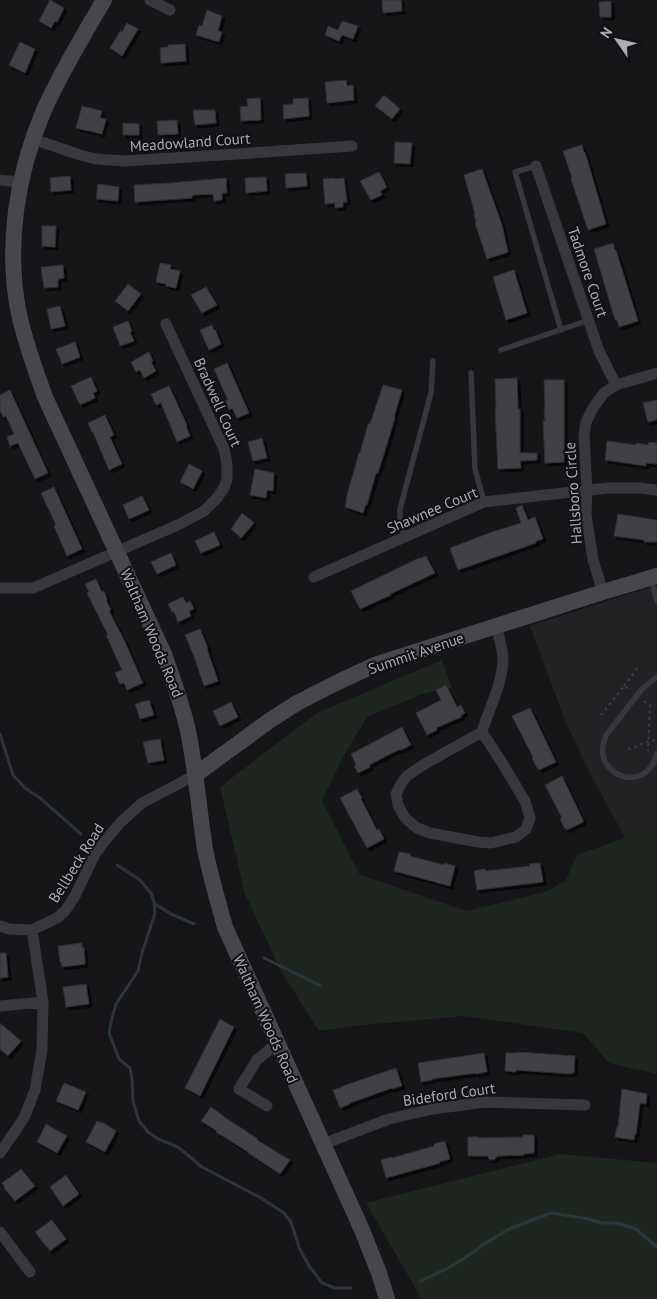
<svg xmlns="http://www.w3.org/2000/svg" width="657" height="1299" font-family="'PT Sans',sans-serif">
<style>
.built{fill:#222225}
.green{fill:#1e261f}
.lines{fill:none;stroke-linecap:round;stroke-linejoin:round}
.stream{stroke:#2c353c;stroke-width:3}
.building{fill:#404145;stroke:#303034;filter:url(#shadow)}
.path{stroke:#3d3f44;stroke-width:2;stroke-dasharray:2.5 4;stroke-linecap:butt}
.lane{stroke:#37383d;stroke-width:5.5}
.street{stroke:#37383d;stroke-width:11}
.secondary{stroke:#45474d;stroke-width:16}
.labels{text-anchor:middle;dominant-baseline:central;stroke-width:4;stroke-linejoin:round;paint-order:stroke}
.street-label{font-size:15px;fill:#a8adb8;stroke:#111113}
</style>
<defs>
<filter id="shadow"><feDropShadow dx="3" dy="3" stdDeviation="0" flood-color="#0009"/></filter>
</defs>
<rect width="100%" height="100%" fill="#161618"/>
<path class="built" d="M657,585V888L633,852L593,779L566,723L530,626Z"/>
<path class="green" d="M442,660L452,688L422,694L367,717L342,759L322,801L360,875L467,911L548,891L566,880L577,855L641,832L657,842V1074L609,1063L583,1033L464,1016L353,1026L319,1031L281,971L245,894L220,787L317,713Z
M560,1154L657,1163V1299H420V1296L366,1203Z"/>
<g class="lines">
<path class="stream" d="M0,734L13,775L25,788L40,798L81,834
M117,865L140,880L151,893L154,902L155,913L142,953L138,971L116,1004L112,1018L109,1033L119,1059L130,1068L132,1079L133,1101L139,1121L148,1132L158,1139L178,1147L202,1167L261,1198L284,1213L291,1222L299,1247L309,1266L322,1283L335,1288H351
M155,904L171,914L194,924
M264,958L321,986
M421,1281L448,1268L465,1258L484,1244L509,1229L551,1213L584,1218L602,1223H617L636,1229L657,1247"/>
</g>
<path class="building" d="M50,0L64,8L57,22L55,21L51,28L39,21Z
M382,0H401L402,11L383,13Z
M611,1V17H600L599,2Z
M207,10L222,16L218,31L222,32L219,42L196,35L199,25L202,26Z
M342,21L358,26L353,39L342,35L339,41L325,35L328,26L338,30Z
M127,23L138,29L122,56L110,48L120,31L122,32Z
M20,42L35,49L25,73L9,65Z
M185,44L186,61L161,63L160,48L168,47V45Z
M346,80L347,86L353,85L354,100L327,103L325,82Z
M384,95L400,109L392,119L375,106Z
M260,98L261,120L241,121L240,107L248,106L247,99Z
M308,98L309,116L284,119L283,105L293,104V99Z
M82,106L102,111L100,118L106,119L102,134L76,128Z
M193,110H215L216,123L195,125Z
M177,120L178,134L158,135L157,121Z
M123,123L139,124V135H123Z
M395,142L412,143L410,164L394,163Z
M582,145L584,153L585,152L606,224L588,230L571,179L572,178L563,151Z
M482,169L502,225L508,252L487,259L475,223L476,222L474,215L475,214L464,175Z
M379,172L387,187L380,191L382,195L371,200L360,181Z
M306,173L307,186L286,188L285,174Z
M70,176L71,190L51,192L50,178Z
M266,177L267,191L246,193L245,178Z
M226,178L227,193H222V200L214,201L213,194L192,195V198L135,202L134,185L170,183Z
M334,178V179L344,178L347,202H343V207L335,208V203L325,204L323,179Z
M98,184L119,187L118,201L96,199Z
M42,226H56L55,247L42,246Z
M613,243L615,250H616L638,321L619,327L617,320H615L594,249Z
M160,263L171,265L170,269L180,271L176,288L166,286V284L156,282Z
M63,265L64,278L58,279V287L44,288L41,267Z
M514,270L527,313L506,320L493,277Z
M128,284L141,294L128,311L115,301Z
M206,287L217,305L202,313L191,295Z
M60,306L65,326L51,329L47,309Z
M128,321L132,331L130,332L134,341L120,346L113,327Z
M212,325L214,330L215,329L221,344L209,350L200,330Z
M75,342L80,357L62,364L56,349Z
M149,352L153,361L151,362L156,371L144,378L140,370L136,372L131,362Z
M227,363L249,413L237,418L232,408L229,410L225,400H228L214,369Z
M91,377L97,391L93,393L95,398L80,405L71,386Z
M517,378L518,409H520V453H537V460L520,461L521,468L498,469L495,409H496L495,379Z
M544,380H564V462L545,463L543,421H545L544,409H545Z
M383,385L402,390L394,417L395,418L378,473H376L367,505L366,504L363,513L345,507L347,499H346L359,453H360L368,424H370Z
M169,386L187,425L186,426L190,436L177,442L161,403L156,405L151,394Z
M10,390L48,473L35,479L18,443L10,446L7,437L14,434L6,416L3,417L0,410V395Z
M657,400V420L648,422L643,403Z
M105,415L114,435L110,437L122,464L109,470L93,432H92L88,423Z
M262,438L267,458L253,461L248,442Z
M607,441L636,445V443L648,445L649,442L657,443V464L646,463V466L605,460Z
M189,464L202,471L193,489L180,482Z
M255,469L274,473L273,491L267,490L266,498L250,495Z
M54,487L82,549L67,556L54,526L56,525L41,493Z
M142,496L149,510L129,519L123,505Z
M522,505L528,520L535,517L543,539L536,541V543L458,570L450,548L492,532L521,523L516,508Z
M242,513L254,523L241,538L231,529Z
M618,514L657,520V542H644V540L614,536Z
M214,532L220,545L201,553L195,541Z
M171,553L176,565L157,574L151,562Z
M426,556L435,573L390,594L391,595L360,609L351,591L419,558V559Z
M96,579L102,592L104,591L107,599L106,600L111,610L109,611L125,642L143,683L127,690L124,683L120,684L115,673L122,670L106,635H108L87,593L89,592L85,584Z
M183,597L186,603L190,601L194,609L189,611L191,616L178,622L174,612H172L168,604Z
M200,629L208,648L207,649L218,681L204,686L193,654L185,635Z
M446,685L457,707L461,705L465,713L461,715V717L436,728L437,730L427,735L416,713L441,700L436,690Z
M149,700L154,715L140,719L135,704Z
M231,702L238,717L220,726L213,711Z
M530,708L556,762L539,770L538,768H537L532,758L533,757L512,716Z
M402,727L411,745L401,750L400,749L369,765L370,767L358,773L354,766L356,765L351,754Z
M160,739L164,760L148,763L143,742Z
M562,776L583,820V822L567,830L566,828L565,829L560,819L562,818L545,785Z
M357,789L362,798L361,799L377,830L379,829L384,839L367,848L340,798Z
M399,852L410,854V856L444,865V863L455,866L450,886L394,871Z
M540,863L543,882L477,890L474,871L485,869L486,871L530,866L529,864Z
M82,943V948L84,947L85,964L62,967L61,962H60L58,946Z
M0,953H6L8,977L0,978Z
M86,984L89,1004L66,1007L63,987Z
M220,1019L234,1027L200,1096L185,1088Z
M0,1023L21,1041L8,1056L0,1049Z
M517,1052L575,1056L574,1073H571V1074L516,1070V1072L505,1071L506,1053H516Z
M484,1053L487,1072L476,1074V1073L432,1079V1080L421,1082L418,1063Z
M396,1068L402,1086L392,1089V1088L350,1103V1104L340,1108L333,1090L343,1087V1086Z
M64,1083L86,1092L78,1110L56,1101Z
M622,1089L647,1094L646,1104L640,1103L636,1134H635L634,1140L615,1137L617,1127H618Z
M211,1107L226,1118L258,1139L257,1140L290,1160L280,1174L248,1153V1152L216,1132L217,1131L201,1121Z
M97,1121L101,1123L102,1122L116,1131L105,1152L86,1142Z
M46,1124L67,1136L57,1153L37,1142Z
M523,1135H534V1153L524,1154V1155L497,1156L495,1159L493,1160L489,1159L488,1156H468V1137H478V1138L523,1137Z
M445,1141L450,1159L439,1162L440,1163L386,1178L381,1160L391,1157L392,1158L434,1146V1144Z
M21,1169L35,1186L15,1201L4,1188L5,1187L2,1183Z
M66,1175L79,1194L63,1206L50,1187Z
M52,1220L66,1239L50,1251L35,1232Z"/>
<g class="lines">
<path class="path" d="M624,686L639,666
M644,701L650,705L648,751
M601,715L624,686L630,690
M628,749C639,746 646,741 657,740"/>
<path class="lane" d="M536,166L515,172L561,330
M501,350L589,320
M471,373L475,469L484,502
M406,537L400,526V509L431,393L433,361
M651,580L657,601
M657,677L642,689L607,734C589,768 631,791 650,768C654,764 655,758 657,753"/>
<path class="street" d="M150,0L170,10
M33,139L80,155L96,159L125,161L222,155L352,146
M536,166L599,351L616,385
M0,180L21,182
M314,577L484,502L607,488H641L657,490
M0,588H33L180,524L204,511L217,498L224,488L227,479V464L224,449L166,324
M603,592L593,560L586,514L587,491L584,435L586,422L593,408L604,393L616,385L657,373
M482,732L499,758L525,801L530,818L526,829L516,837L491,843L478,842L430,833L417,828L405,818L398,805L396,794L401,784L407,776L423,765Z
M482,732C489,708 502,685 503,660C503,649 499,637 496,626
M0,926L9,929L32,930L57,918L65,911L75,896L95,854L103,843L121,822L142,803L195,775
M0,1006L43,1002
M267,1106L239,1089L257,1060L277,1043
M323,1144L389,1119L433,1109L485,1102L585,1105
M0,1153L24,1118L35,1090L42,1050L43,1002L32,930
M0,1232L30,1272"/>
<path class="secondary" d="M104,0C83,36 61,72 44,110C17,173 5,246 19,314C25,342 35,369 45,397L164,654C173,679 182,704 188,731C196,770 199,810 205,849C210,875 218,901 225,927L362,1230L379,1273L387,1299
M195,775L269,721L297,703L338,682L377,664L603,592L657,576"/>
</g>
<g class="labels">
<g class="street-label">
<text transform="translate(190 142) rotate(-4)">Meadowland Court</text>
<text transform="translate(588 272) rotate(71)">Tadmore Court</text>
<text transform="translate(218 402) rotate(66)">Bradwell Court</text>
<text transform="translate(573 493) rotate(-94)">Hallsboro Circle</text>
<text transform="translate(432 510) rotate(-23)">Shawnee Court</text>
<text transform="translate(152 633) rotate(67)">Waltham Woods Road</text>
<text transform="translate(416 653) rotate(-19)">Summit Avenue</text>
<text transform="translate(76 863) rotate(-58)">Bellbeck Road</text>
<text transform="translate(266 1019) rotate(66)">Waltham Woods Road</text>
<text transform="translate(449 1094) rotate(-8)">Bideford Court</text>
</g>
</g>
<g transform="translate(617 40) rotate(304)" stroke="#111113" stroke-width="4" paint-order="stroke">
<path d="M0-4L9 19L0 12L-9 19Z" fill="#a8adb8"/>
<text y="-8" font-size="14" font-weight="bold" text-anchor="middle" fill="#a8adb8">N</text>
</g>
</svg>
